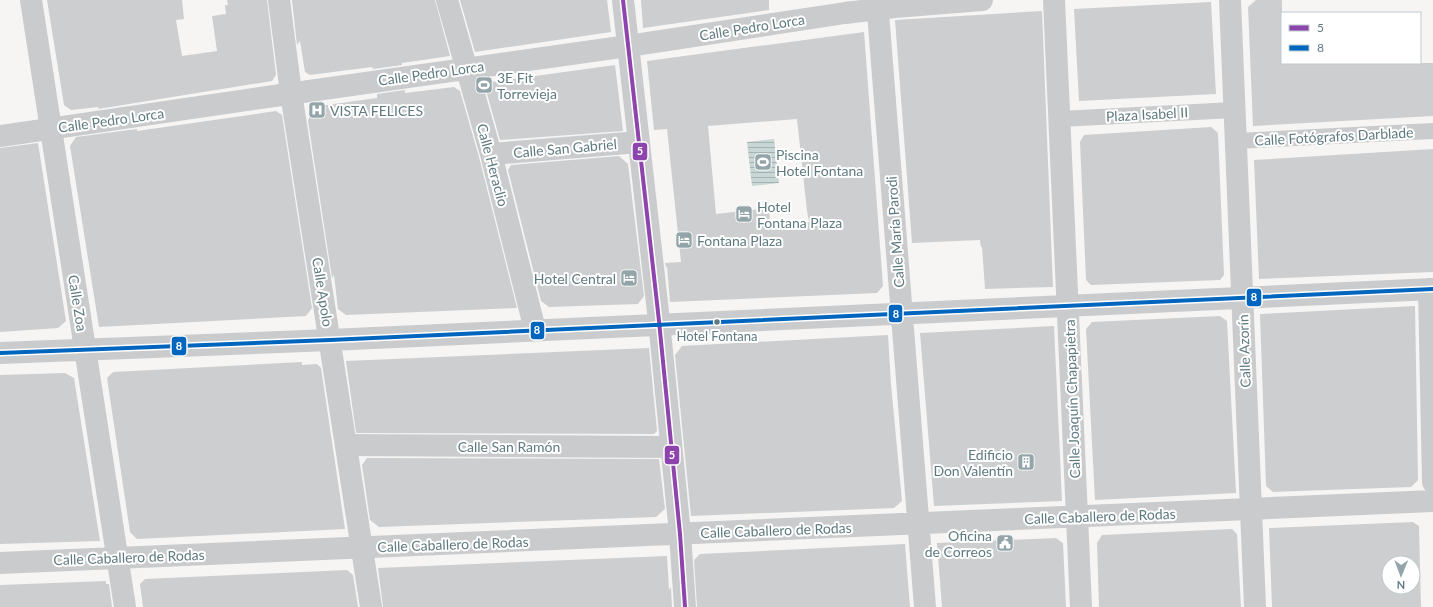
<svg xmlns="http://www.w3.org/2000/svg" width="1433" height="607" font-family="Lato,sans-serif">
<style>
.water{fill:url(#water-rules)}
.building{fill:#cdcecf;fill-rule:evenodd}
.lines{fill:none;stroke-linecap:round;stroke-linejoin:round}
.pedestrian{stroke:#cacbcc;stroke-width:16}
.minor{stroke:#cacbcc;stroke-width:22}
.tertiary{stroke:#cacbcc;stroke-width:22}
.bus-1-casing{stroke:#fff;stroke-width:7}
.bus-2-casing{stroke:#fff;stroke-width:7}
.bus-1{stroke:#8e44ad;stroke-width:4}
.bus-2{stroke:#0065bd;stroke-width:4}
.bus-dot{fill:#5f7a81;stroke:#fff;stroke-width:1.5}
.labels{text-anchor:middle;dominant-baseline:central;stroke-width:4;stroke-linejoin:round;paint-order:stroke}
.bus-label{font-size:13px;fill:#5f7a81;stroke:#fff}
.street-label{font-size:14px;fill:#5f7a81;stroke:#fff}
.poi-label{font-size:14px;fill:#5f7a81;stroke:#fff;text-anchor:start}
.line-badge{stroke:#fff;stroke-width:1.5}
.badge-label{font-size:11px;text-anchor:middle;font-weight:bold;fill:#fff}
</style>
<defs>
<pattern id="water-rules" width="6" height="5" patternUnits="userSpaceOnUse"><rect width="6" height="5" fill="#c8d6d6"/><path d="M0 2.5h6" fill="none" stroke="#a6b3b3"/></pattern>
</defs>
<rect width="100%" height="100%" fill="#f6f5f4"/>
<path class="water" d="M774,139L779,183L752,186L747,142Z"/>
<path class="building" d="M47,0H182L184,19L176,20L182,56L217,51L212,16L226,14L225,5H228L227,0H267L276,75L272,81L98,109L99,107L71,110L64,105Z
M292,0H435L450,56L402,63V65L373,69L372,67L310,75L305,72L300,41L297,45Z
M460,0H607L611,32L475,52Z
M641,0H769V10L643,28Z
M1256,0H1282V63H1433V116L1253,126L1248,7Z
M1211,2L1216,94L1079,101L1074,9Z
M1042,11L1053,287L985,289L982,247H981L980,240L912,243L895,20Z
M864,32L883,286L877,293L670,302L667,266L666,268L665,263L681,262L667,129L654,130L647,61ZM797,119L807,211L809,222L770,224L769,208L716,214L708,126Z
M615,65L623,131L500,140L484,83Z
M454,87L460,91L479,157L517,308L346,315L338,309L334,275L332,278L308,121L312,107L377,98V94L405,90V93Z
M276,111L282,115L312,308L306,316L99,327L70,146L76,137L137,129V131Z
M1211,127L1218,133L1224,275L1220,280L1091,285L1086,280L1080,142L1084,135Z
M38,143L66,321L58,328L0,332V148Z
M1433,149V272L1259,279L1254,160Z
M619,156L628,164L644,296L638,304L549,307L541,301L508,170L511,165Z
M1415,306L1418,480L1411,487L1298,491L1273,492L1266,486L1260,314Z
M1220,316L1227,321L1236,493L1095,500L1086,329L1092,322Z
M1054,326L1062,501L934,506L920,333Z
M888,335L891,384L902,501L894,508L691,516L675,355L682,346Z
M649,348L657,431L654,434L356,433L346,361Z
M302,362V365L317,364L321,368L345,529L137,539L130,532L107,378L113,372Z
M65,373L74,378L100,541L0,544V375Z
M367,458L659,459L665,509L656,517L379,527L370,520L362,465Z
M1413,522L1419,526L1421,607H1272L1269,528ZM1389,563H1413V587H1389Z
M1232,529L1237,534L1241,607H1099L1097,543L1102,535Z
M1056,538L1063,543L1066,607H942L937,543Z
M905,544L910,607H697L694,560L700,554Z
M667,556L669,590L671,587L672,607H383L378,568Z
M347,570L353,575L358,607H143L140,584L145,579Z
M106,581V584H109L112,607H0V585Z"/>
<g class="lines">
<path class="pedestrian" d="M1060,119L1234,110
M1236,141L1433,131"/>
<path class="minor" d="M31,0L125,607
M447,0L491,154L535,330
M623,0L659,321L680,534L685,607
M877,0L925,607
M1054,0L1081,607
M1230,0L1255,607
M0,136L281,95L628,46L845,13L895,7L982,0
M491,154L639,142
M1429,289L1433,482
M0,353L330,340L1433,289
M346,445L671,447
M0,563L1433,501"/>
<path class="tertiary" d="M279,0L291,93L371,607"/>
<defs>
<path id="bus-1" d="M623,0L659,321L680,534L685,607"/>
<path id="bus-2" d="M0,353L330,340L1433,289"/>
</defs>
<use href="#bus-1" class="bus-1-casing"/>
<use href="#bus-2" class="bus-2-casing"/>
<use href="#bus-1" class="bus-1"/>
<use href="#bus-2" class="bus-2"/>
</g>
<defs>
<symbol id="stadium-square" viewBox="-11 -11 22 22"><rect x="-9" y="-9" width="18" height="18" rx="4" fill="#94a5a9" stroke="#fff"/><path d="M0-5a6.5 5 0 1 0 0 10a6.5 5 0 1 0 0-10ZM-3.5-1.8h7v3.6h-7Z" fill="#fff"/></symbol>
<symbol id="hospital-square" viewBox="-11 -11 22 22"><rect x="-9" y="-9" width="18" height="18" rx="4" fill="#94a5a9" stroke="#fff"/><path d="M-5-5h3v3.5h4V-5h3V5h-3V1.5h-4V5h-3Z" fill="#fff"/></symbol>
<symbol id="hotel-square" viewBox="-11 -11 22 22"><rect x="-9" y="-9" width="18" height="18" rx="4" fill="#94a5a9" stroke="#fff"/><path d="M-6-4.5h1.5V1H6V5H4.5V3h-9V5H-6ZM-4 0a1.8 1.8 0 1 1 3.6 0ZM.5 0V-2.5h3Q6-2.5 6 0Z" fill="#fff"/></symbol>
<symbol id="building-square" viewBox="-11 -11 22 22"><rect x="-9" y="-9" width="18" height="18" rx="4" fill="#94a5a9" stroke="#fff"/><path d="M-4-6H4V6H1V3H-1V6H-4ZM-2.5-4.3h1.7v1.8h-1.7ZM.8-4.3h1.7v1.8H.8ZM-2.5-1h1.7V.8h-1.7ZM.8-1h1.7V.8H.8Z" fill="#fff"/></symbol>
<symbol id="civic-square" viewBox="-11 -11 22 22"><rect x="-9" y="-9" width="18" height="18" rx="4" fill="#94a5a9" stroke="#fff"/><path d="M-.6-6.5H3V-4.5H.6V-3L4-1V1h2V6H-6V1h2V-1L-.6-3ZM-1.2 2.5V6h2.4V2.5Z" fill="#fff"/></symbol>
</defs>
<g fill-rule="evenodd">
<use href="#stadium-square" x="474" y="75" width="20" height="20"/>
<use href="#hospital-square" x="307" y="100" width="20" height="20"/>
<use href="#stadium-square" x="753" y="152" width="20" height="20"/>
<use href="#hotel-square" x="734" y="204" width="20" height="20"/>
<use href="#hotel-square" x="674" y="230" width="20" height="20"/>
<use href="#hotel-square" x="619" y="268" width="20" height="20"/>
<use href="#building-square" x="1016" y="452" width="20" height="20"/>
<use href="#civic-square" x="995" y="533" width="20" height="20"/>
</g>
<circle class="bus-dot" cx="717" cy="322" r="3.5"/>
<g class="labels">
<g class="bus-label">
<text x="717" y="336">Hotel Fontana</text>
</g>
<g class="street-label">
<text transform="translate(752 27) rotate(-9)">Calle Pedro Lorca</text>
<text transform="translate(431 73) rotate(-8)">Calle Pedro Lorca</text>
<text transform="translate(1147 114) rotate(-3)">Plaza Isabel II</text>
<text transform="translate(111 120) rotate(-8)">Calle Pedro Lorca</text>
<text transform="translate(1334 136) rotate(-3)">Calle Fotógrafos Darblade</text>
<text transform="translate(565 148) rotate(-5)">Calle San Gabriel</text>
<text transform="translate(493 165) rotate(75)">Calle Heraclio</text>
<text transform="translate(895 232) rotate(-94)">Calle María Parodi</text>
<text transform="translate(323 292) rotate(81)">Calle Apolo</text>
<text transform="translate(78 303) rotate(81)">Calle Zoa</text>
<text transform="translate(1244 351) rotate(-92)">Calle Azorín</text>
<text transform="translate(1072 399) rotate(-92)">Calle Joaquín Chapapietra</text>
<text x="509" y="446">Calle San Ramón</text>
<text transform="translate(1100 516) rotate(-2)">Calle Caballero de Rodas</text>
<text transform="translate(776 530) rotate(-2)">Calle Caballero de Rodas</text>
<text transform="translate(453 544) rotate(-2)">Calle Caballero de Rodas</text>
<text transform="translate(129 557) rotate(-2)">Calle Caballero de Rodas</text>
</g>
<g class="poi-label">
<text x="497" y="77">3E Fit<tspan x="497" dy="16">Torrevieja</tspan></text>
<text x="330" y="110">VISTA FELICES</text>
<text x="776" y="154">Piscina<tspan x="776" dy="16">Hotel Fontana</tspan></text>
<text x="757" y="206">Hotel<tspan x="757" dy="16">Fontana Plaza</tspan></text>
<text x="697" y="240">Fontana Plaza</text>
<text x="616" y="278" text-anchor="end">Hotel Central</text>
<text x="1013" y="454" text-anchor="end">Edificio<tspan x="1013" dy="16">Don Valentín</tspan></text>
<text x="992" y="535" text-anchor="end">Oficina<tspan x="992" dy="16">de Correos</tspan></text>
</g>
</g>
<g class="line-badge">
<rect x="632" y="142" width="16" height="19" rx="4" fill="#8e44ad"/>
<rect x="1246" y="288" width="16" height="19" rx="4" fill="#0065bd"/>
<rect x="888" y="304" width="15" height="19" rx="4" fill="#0065bd"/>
<rect x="530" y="321" width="15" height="19" rx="4" fill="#0065bd"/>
<rect x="171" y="336" width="16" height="20" rx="4" fill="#0065bd"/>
<rect x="664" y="445" width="16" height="20" rx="4" fill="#8e44ad"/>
</g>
<g class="badge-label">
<text x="640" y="155">5</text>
<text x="1254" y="301">8</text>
<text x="896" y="318">8</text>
<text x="537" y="334">8</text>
<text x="179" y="350">8</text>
<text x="672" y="459">5</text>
</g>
<rect x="1281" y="12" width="140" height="52" fill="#ffffff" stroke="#bfcacd"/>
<rect x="1289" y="25" width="20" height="6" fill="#8e44ad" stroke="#bfcacd"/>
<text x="1317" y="32" font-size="12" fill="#5f7a81">5</text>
<rect x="1289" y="45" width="20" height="6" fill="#0065bd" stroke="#bfcacd"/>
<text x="1317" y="52" font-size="12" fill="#5f7a81">8</text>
<g transform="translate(1401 575) rotate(181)"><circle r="19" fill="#ffffff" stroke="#bfcacd"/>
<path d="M0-3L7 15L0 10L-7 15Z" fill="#94a5a9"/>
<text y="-6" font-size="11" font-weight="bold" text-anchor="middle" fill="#5f7a81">N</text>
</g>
</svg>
